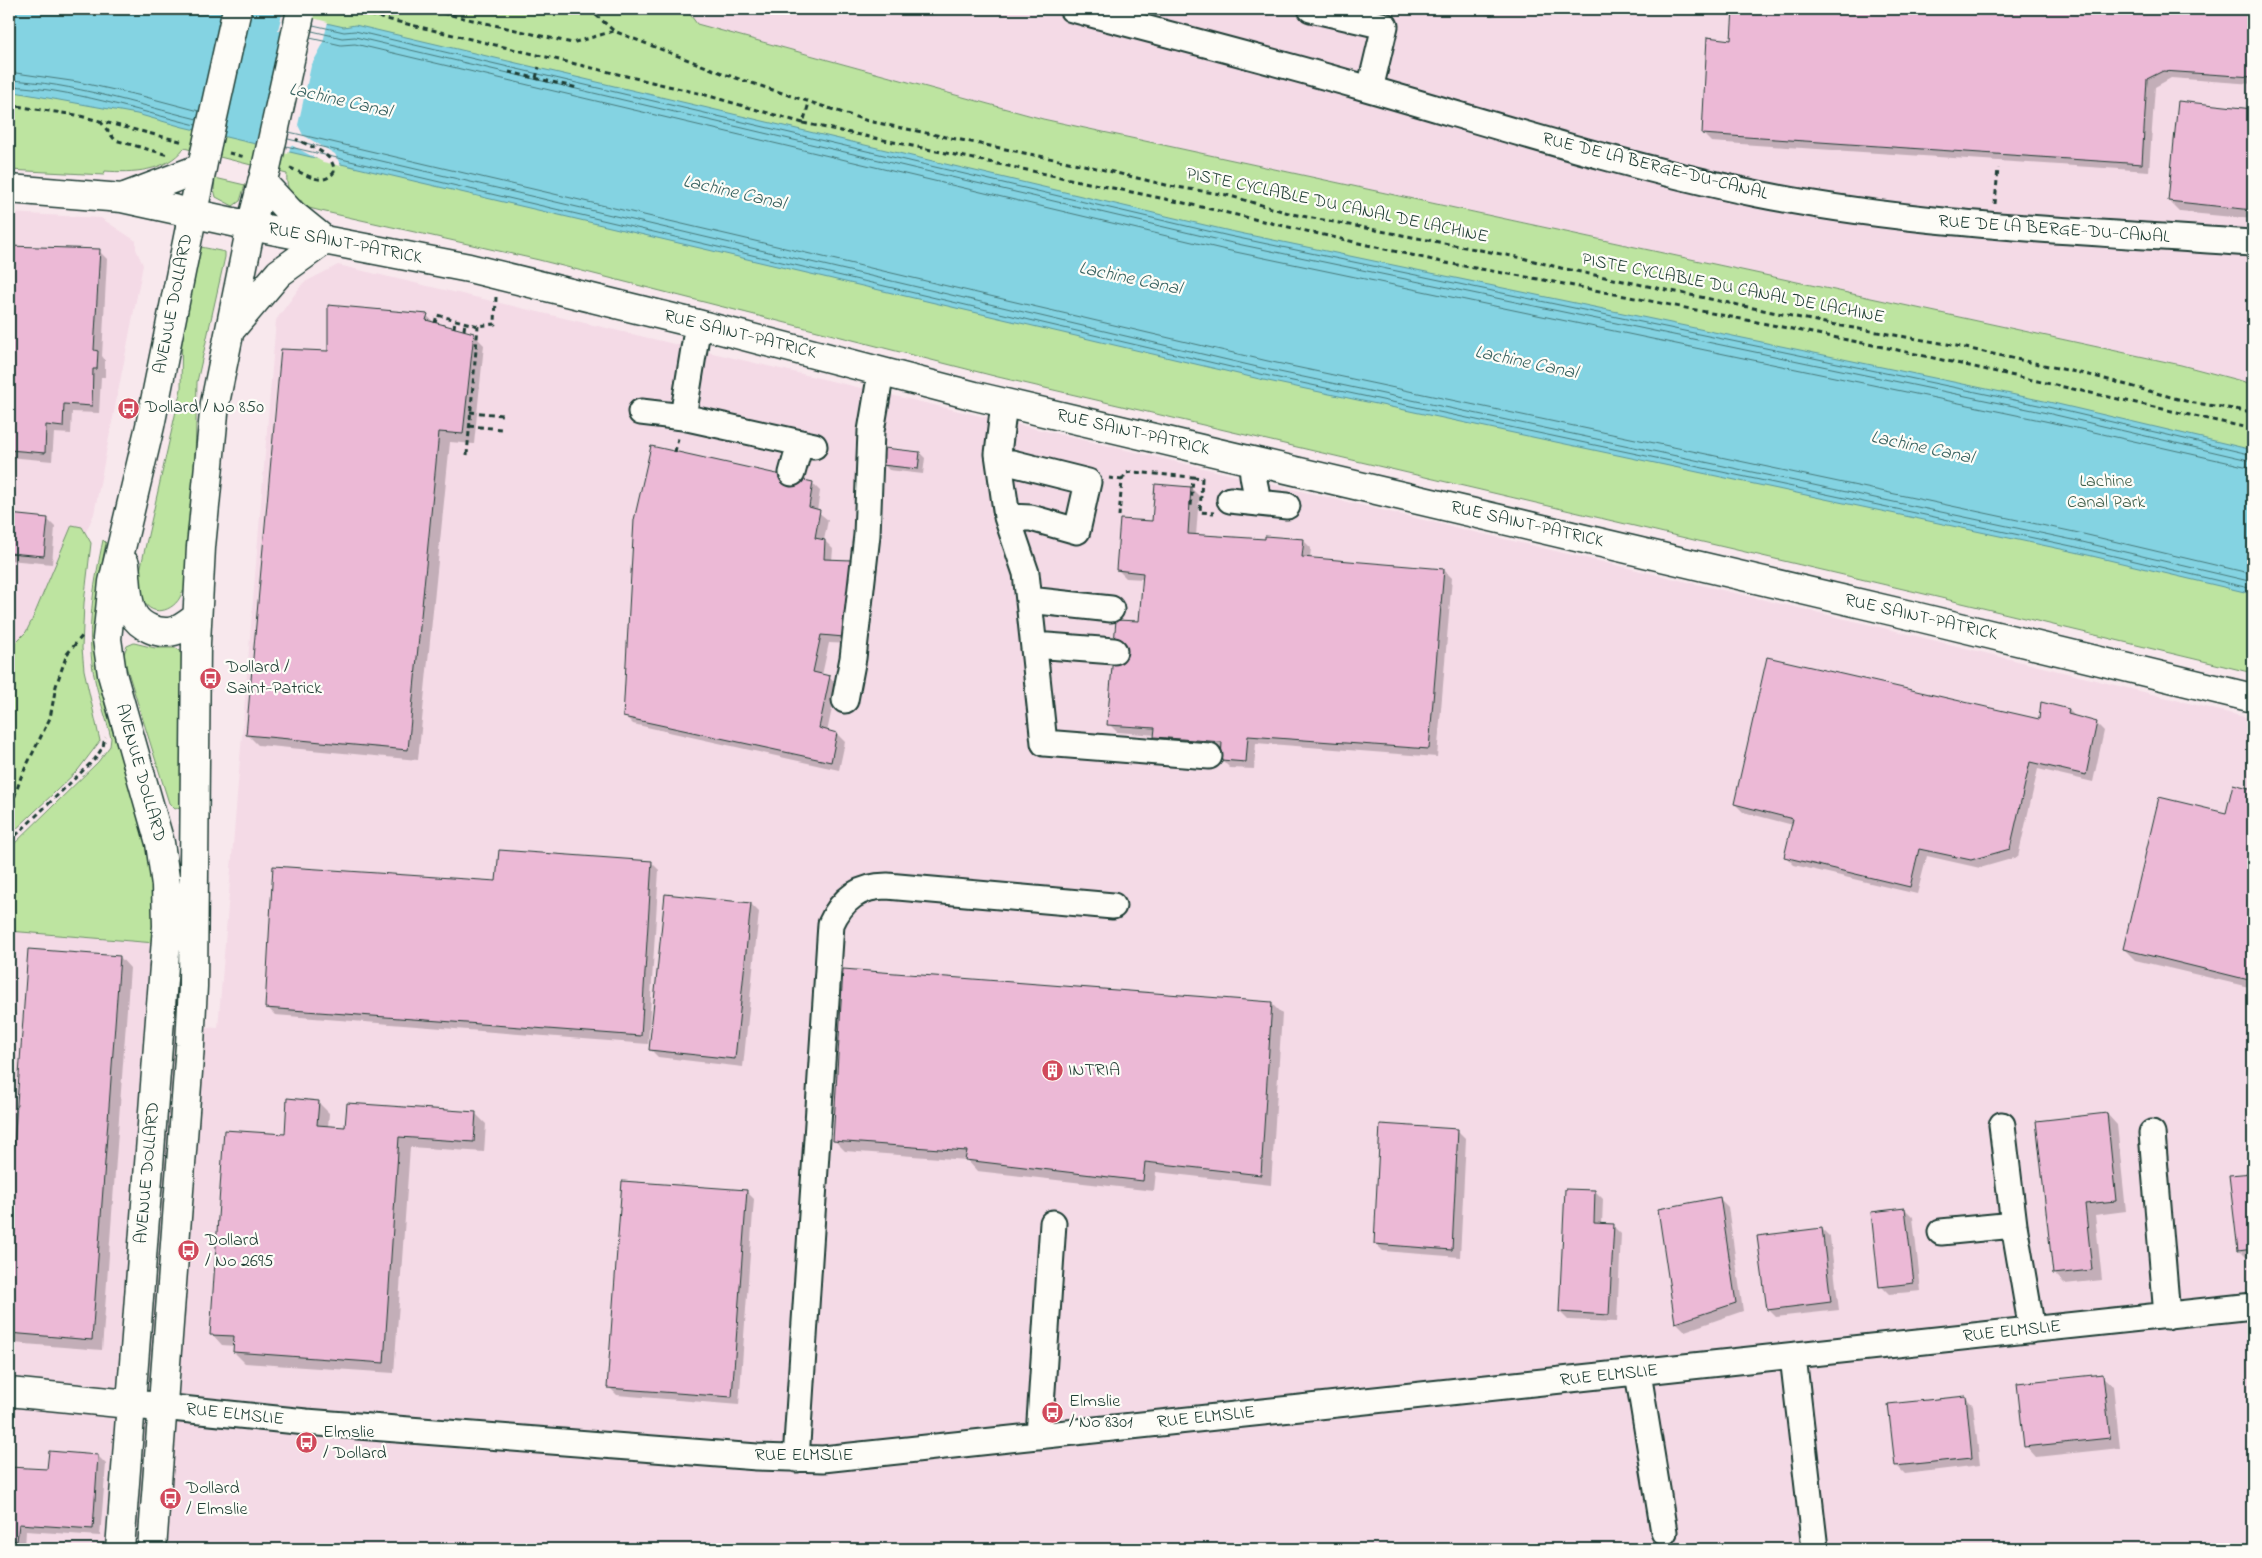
<svg xmlns="http://www.w3.org/2000/svg" width="2262" height="1558" font-family="'Indie Flower',sans-serif">
<style>
.built{fill:#f4dae6}
.green{fill:#bde4a0;stroke:#6e906a}
.water{fill:#84d3e2;stroke:#5c979c}
.pier{fill:#f8e8ed}
.shadow{fill:#0003}
.lines{fill:none;stroke-linecap:round;stroke-linejoin:round}
.shore{stroke:#47797a;stroke-width:1}
.building{fill:#ecb9d6;stroke:#1f3d34}
.minor-casing{stroke:#1f3d34;stroke-width:29}
.major-casing{stroke:#1f3d34;stroke-width:31}
.path{stroke:#1f3d34;stroke-width:3;stroke-dasharray:5 4;stroke-linecap:butt}
.minor{stroke:#fdfcf7;stroke-width:25}
.major{stroke:#fdfcf7;stroke-width:28}
.major-bridge-casing{stroke:#1f3d34;stroke-width:31;stroke-linecap:butt}
.major-bridge{stroke:#fdfcf7;stroke-width:28}
.labels{text-anchor:middle;dominant-baseline:central;stroke-width:4.5;stroke-linejoin:round;paint-order:stroke}
.street-label{font-size:18px;fill:#1f3d34;stroke:#fdfcf7}
.poi-label{font-size:18px;fill:#1f3d34;stroke:#fdfcf7;text-anchor:start}
.park-label{font-size:18px;fill:#3f5e4a;stroke:#fdfcf7}
.water-label{font-size:19px;font-style:italic;fill:#386260;stroke:#fdfcf7}
</style>
<rect width="100%" height="100%" fill="#f8e8ed"/>
<filter id="ink" filterUnits="userSpaceOnUse"><feTurbulence type="fractalNoise" baseFrequency=".02" numOctaves="2"/><feDisplacementMap in="SourceGraphic" scale="10" xChannelSelector="R" yChannelSelector="G"/><feConvolveMatrix kernelMatrix="1 2 1 2 8 2 1 2 1" color-interpolation-filters="sRGB"/></filter>
<g filter="url(#ink)">
<path class="built" d="M686,9H2253V384L2181,365L1043,119L697,24Z
M9,213L101,218L136,241V249L143,265L94,514L66,577L9,657Z
M338,265L1892,630L2253,719V1549H9V931L155,943L149,1023L218,1028L276,320L303,283Z"/>
<path class="green" d="M9,9H289L313,17L315,9H686L697,24L1043,119L2181,365L2253,384V673L1916,592L998,377L539,260L321,211L301,206L302,201C289,197 286,186 287,174L184,148C166,172 132,173 105,171L104,175L9,170Z
M215,178L245,185L240,201L233,206L216,197L214,189Z
M201,247L225,252V257L197,382L194,500L187,592H182C178,609 153,620 143,600C140,593 140,583 139,575L181,389L182,325L190,281Z
M72,525L82,527L91,543L84,603L82,648L84,670L100,741L78,770L9,836V649L26,632L32,620Z
M103,540L106,543C97,585 92,627 98,671C106,728 133,781 145,838C153,873 156,908 155,943L9,931V849L98,762L110,746L111,738C105,712 95,689 92,663C87,621 95,580 103,540Z
M134,643L155,648H176L183,653L182,806L175,809L169,803L123,656L127,646Z"/>
<path class="water" d="M9,9H264L344,27L355,25L1230,231L2049,402L2253,450V594L2075,552L1268,381L183,127L137,114L9,91Z"/>
<path class="pier" d="M286,11L328,22L322,46L311,66L298,125L303,135L335,154L341,166L323,162L291,145L288,154L255,146L282,31L278,30L282,14L285,15Z"/>
<path class="shadow" d="M1432,9H1494L1493,16Z
M1735,9H2253V84L2171,78L2155,87L2149,171L1711,142L1703,134L1732,41Z
M2179,103L2253,110V219L2180,212L2169,201Z
M9,247L99,251L107,259L102,356L105,360V377H101L99,413L72,412L71,434L54,433L52,461L9,457Z
M427,316L436,324L473,334L484,345L474,444L450,442L418,760L258,745L247,734L329,352Z
M920,453L925,458L923,474L889,470L884,465Z
M812,483L820,491L817,511L828,520L824,540L833,549L832,561L851,562L859,570L852,644L829,643L822,675L829,677L837,685L827,732L837,734L845,742L839,770L633,724L625,716Z
M1191,488L1199,496L1196,536L1266,541L1303,540L1311,548L1310,559L1444,570L1452,578L1437,757L1256,743L1254,769L1230,768L1222,760L1223,748L1163,745L1156,735L1117,732L1109,724L1140,622L1144,579L1126,578L1118,570L1153,523Z
M9,516L47,519L55,527L52,564L9,560Z
M2069,710L2076,717L2096,723L2104,731L2093,782L2038,769L2018,857L1980,868L1927,856L1917,894L1794,865L1786,857L1793,825L1743,812L1735,804L2040,721Z
M2234,786L2253,790V988L2135,960L2124,949L2227,814Z
M651,862L659,870L648,1044L275,1015L267,1007L497,882Z
M751,904L759,912L743,1067L658,1057L650,1049Z
M30,950L120,957L130,968L102,1350L12,1343L9,1340V1233Z
M1271,1003L1282,1014L1271,1185L1156,1172L1154,1191L977,1171L967,1160L845,1151L834,1140Z
M318,1102L329,1113L328,1127L346,1128L475,1113L486,1124L484,1152L410,1147L394,1373L245,1363L234,1352L235,1346L222,1345L212,1334L286,1135Z
M2107,1114L2117,1125L2126,1211L2095,1215L2102,1280L2065,1284L2054,1273Z
M1458,1131L1466,1139L1460,1257L1383,1251L1375,1243Z
M2253,1174V1257L2247,1258L2239,1250L2231,1177Z
M746,1191L754,1199L739,1405L617,1395L609,1387Z
M1595,1191L1603,1199L1602,1225L1613,1226L1621,1234L1617,1322L1568,1320L1560,1312Z
M1720,1199L1728,1207L1743,1311L1685,1331L1677,1323L1660,1210Z
M1905,1209L1913,1217L1921,1291L1889,1294L1881,1286Z
M1822,1229L1830,1237L1839,1310L1776,1317L1768,1309Z
M2102,1376L2113,1386L2120,1448L2036,1457L2026,1446Z
M1965,1397L1973,1405L1980,1465L1905,1474L1897,1466Z
M98,1456L106,1464L100,1536L26,1531L25,1548L9,1547V1468L48,1471Z"/>
<g class="lines">
<path class="shore" d="M313,25L344,32L355,31L1229,236L2048,407L2253,455
M312,31L342,38L355,37L1228,242L2047,413L2253,461
M310,38L341,45L355,44L1226,250L2045,421L2253,468
M9,72L78,82L142,96L199,111
M9,80C73,83 135,104 197,119
M9,86C72,89 134,110 196,125
M289,132L1272,362L2079,533L2253,574
M288,139L1270,370L2078,541L2253,582
M286,146L1269,376L2076,547L2253,589"/>
</g>
<path class="building" d="M1733,9H2253V77L2163,71L2147,79L2142,164L1702,134L1707,37L1731,40Z
M2178,101L2253,109V210L2168,201Z
M9,246L100,249L94,350L98,351L97,369H93L92,406L64,404L63,427L46,425L45,453L9,450Z
M328,305L428,314L426,320L474,333L463,434L439,432L408,750L246,735L281,349L328,351Z
M651,446L813,482L809,507L820,510L815,538L825,540L824,559L851,560L844,637L821,635L813,672L830,676L819,728L837,733L831,762L623,717L634,520Z
M884,448L920,452L918,469L882,465Z
M1155,484L1191,487L1188,534L1265,539V536L1304,539L1302,557L1444,569L1429,749L1248,736L1246,762L1221,760L1222,742L1154,737L1155,728L1107,725L1116,620L1139,621L1143,573L1116,570L1120,519L1152,521Z
M9,514L48,518L44,556L9,553Z
M1767,657L2039,719L2041,702L2069,709L2068,714L2097,722L2086,775L2030,762L2010,849L1971,860L1919,849L1910,887L1784,857L1793,819L1734,804Z
M2233,784L2253,789V981L2123,949L2159,797L2226,813Z
M499,850L652,861L641,1036L265,1008L273,866L496,881Z
M665,894L751,903L735,1059L649,1050Z
M28,949L120,956L92,1340L9,1333V1216Z
M843,969L1272,1002L1261,1175L1145,1162L1143,1181L965,1160L967,1151L833,1141Z
M287,1098L319,1101L317,1125L345,1127L347,1103L476,1112L474,1142L399,1137L384,1363L233,1352L234,1336L210,1335L224,1130L285,1134Z
M2107,1113L2116,1201L2085,1204L2092,1270L2053,1274L2036,1121Z
M1380,1124L1458,1129L1452,1250L1374,1244Z
M2253,1173V1249L2238,1251L2229,1175Z
M622,1181L747,1190L732,1397L607,1388Z
M1565,1189L1595,1190L1594,1223L1614,1224L1609,1315L1559,1312Z
M1720,1197L1736,1303L1675,1323L1658,1209Z
M1905,1208L1914,1283L1879,1287L1871,1212Z
M1822,1228L1831,1302L1767,1310L1757,1236Z
M2103,1374L2110,1438L2024,1447L2017,1383Z
M1966,1396L1972,1458L1895,1466L1888,1404Z
M49,1451L98,1455L93,1529L19,1524L17,1541L9,1540V1467L47,1469Z"/>
<g class="lines">
<defs>
<path id="minor" d="M1072,9C1168,34 1264,59 1359,86C1492,124 1623,166 1758,194C1921,227 2088,231 2253,243
M1311,9L1385,26L1370,89
M698,324L683,417L814,446
M641,412L683,417
M1253,461C1250,477 1258,488 1257,503
M1000,462L1012,463L1088,482L1077,531L1031,518L1007,517L998,454L1004,403
M792,473L800,444
M1230,500L1287,506
M1007,517L1026,573L1044,743L1209,756
M1029,600L1111,609
M1034,645L1114,651
M845,700L853,658L867,535L871,431L881,372
M2002,1125L2014,1225L2032,1330
M2152,1133L2167,1316
M1941,1232L2014,1225
M1793,1356L1815,1549
M1638,1373L1664,1532
M162,1407L306,1422L757,1457L823,1459L2253,1306
M1039,1436L1053,1223
M796,1459L831,924C842,899 860,886 887,886L1113,906"/>
<path id="major" d="M262,182L290,212L322,238
M9,189L122,198L251,226L469,268L698,324L975,396L1918,617L2253,698
M122,198L201,168
M233,327L279,273L325,240
M125,564C127,580 126,599 133,614C140,627 159,635 174,631C182,629 190,622 197,617
M9,1392L149,1406
M120,1549L167,926L166,885L160,843L112,674L107,639L113,582L150,426L205,153
M152,1549L190,1045L193,986L196,643L201,547L215,403L251,226L266,168"/>
</defs>
<use href="#minor" class="minor-casing"/>
<use href="#major" class="major-casing"/>
<path class="path" d="M344,9L702,94L803,123L809,103
M425,9L572,43L614,31L727,75L868,121L1088,166L1170,186L1227,195L1292,214L1522,258L1561,268L1830,324L1947,344L2094,376L2189,402L2253,412
M589,9L614,31
M509,72L578,88
M536,78L539,67
M9,105L76,115L184,142
M100,121L115,140L168,155
M803,123L1184,203L1446,263L1544,280L1893,349L2253,429
M229,153L245,157
M290,168C304,173 323,188 334,172C335,153 310,147 296,139
M1995,204L1998,168
M435,323L437,315L478,326L495,324L496,297
M454,328L455,320
M464,330L465,322
M470,412L503,415
M469,426L502,429
M675,452L678,438
M467,455L478,326
M1193,477L1202,478L1200,512L1214,513
M1109,478L1122,480L1119,516
M1122,480L1126,473L1132,472L1193,477L1191,506
M9,814L21,777L50,718L56,686L67,654L83,635
M9,842L95,759L103,747L105,737"/>
<use href="#minor" class="minor"/>
<use href="#major" class="major"/>
<defs>
<path id="major-bridge" d="M205,153L237,9
M266,168L300,15"/>
</defs>
<use href="#major-bridge" class="major-bridge-casing"/>
<use href="#major-bridge" class="major-bridge"/>
</g>
</g>
<defs>
<symbol id="bus-disc" viewBox="-11 -11 22 22"><circle r="9.5" fill="#d1495b" stroke="#fdfcf7"/><path d="M-5-6H5V4H4V6H2V4H-2V6H-4V4H-5ZM-3.5-4V0h7V-4ZM-3.5 1.2v1.5H-2V1.2ZM2 1.2v1.5H3.5V1.2Z" fill="#fff"/></symbol>
<symbol id="building-disc" viewBox="-11 -11 22 22"><circle r="9.5" fill="#d1495b" stroke="#fdfcf7"/><path d="M-4-6H4V6H1V3H-1V6H-4ZM-2.5-4.3h1.7v1.8h-1.7ZM.8-4.3h1.7v1.8H.8ZM-2.5-1h1.7V.8h-1.7ZM.8-1h1.7V.8H.8Z" fill="#fff"/></symbol>
</defs>
<g fill-rule="evenodd">
<use href="#bus-disc" x="116" y="396" width="25" height="25"/>
<use href="#bus-disc" x="198" y="666" width="25" height="25"/>
<use href="#building-disc" x="1040" y="1058" width="25" height="25"/>
<use href="#bus-disc" x="176" y="1238" width="25" height="25"/>
<use href="#bus-disc" x="1040" y="1400" width="25" height="25"/>
<use href="#bus-disc" x="294" y="1430" width="25" height="25"/>
<use href="#bus-disc" x="158" y="1486" width="25" height="25"/>
</g>
<g class="labels">
<g class="street-label">
<text transform="translate(1655 167) rotate(14)">RUE DE LA BERGE-DU-CANAL</text>
<text transform="translate(1337 206) rotate(12)">PISTE CYCLABLE DU CANAL DE LACHINE</text>
<text transform="translate(2054 230) rotate(4)">RUE DE LA BERGE-DU-CANAL</text>
<text transform="translate(345 244) rotate(11)">RUE SAINT-PATRICK</text>
<text transform="translate(1733 289) rotate(11)">PISTE CYCLABLE DU CANAL DE LACHINE</text>
<text transform="translate(174 304) rotate(-79)">AVENUE DOLLARD</text>
<text transform="translate(740 335) rotate(14)">RUE SAINT-PATRICK</text>
<text transform="translate(1133 433) rotate(13)">RUE SAINT-PATRICK</text>
<text transform="translate(1527 525) rotate(13)">RUE SAINT-PATRICK</text>
<text transform="translate(1921 618) rotate(13)">RUE SAINT-PATRICK</text>
<text transform="translate(140 773) rotate(74)">AVENUE DOLLARD</text>
<text transform="translate(148 1173) rotate(-85)">AVENUE DOLLARD</text>
<text transform="translate(2012 1332) rotate(-6)">RUE ELMSLIE</text>
<text transform="translate(1609 1376) rotate(-6)">RUE ELMSLIE</text>
<text transform="translate(235 1415) rotate(6)">RUE ELMSLIE</text>
<text transform="translate(1206 1418) rotate(-6)">RUE ELMSLIE</text>
<text x="804" y="1456">RUE ELMSLIE</text>
</g>
<g class="poi-label">
<text x="145" y="408">Dollard / No 850</text>
<text x="226" y="668">Dollard /<tspan x="226" dy="21">Saint-Patrick</tspan></text>
<text x="1068" y="1071">INTRIA</text>
<text x="205" y="1241">Dollard<tspan x="205" dy="21">/ No 2695</tspan></text>
<text x="1069" y="1402">Elmslie<tspan x="1069" dy="21">/ No 8301</tspan></text>
<text x="323" y="1433">Elmslie<tspan x="323" dy="21">/ Dollard</tspan></text>
<text x="186" y="1489">Dollard<tspan x="186" dy="21">/ Elmslie</tspan></text>
</g>
<g class="park-label">
<text x="2106" y="482">Lachine<tspan x="2106" dy="21">Canal Park</tspan></text>
</g>
<g class="water-label">
<text transform="translate(340 101) rotate(13)">Lachine Canal</text>
<text transform="translate(734 193) rotate(13)">Lachine Canal</text>
<text transform="translate(1130 279) rotate(12)">Lachine Canal</text>
<text transform="translate(1526 363) rotate(12)">Lachine Canal</text>
<text transform="translate(1922 448) rotate(12)">Lachine Canal</text>
</g>
</g>
<rect width="2262" height="1558" fill="none" stroke="#fdfcf7" stroke-width="30"/>
<rect x="15" y="15" width="2232" height="1528" fill="none" stroke="#1f3d34" stroke-width="2" filter="url(#ink)"/>
</svg>
